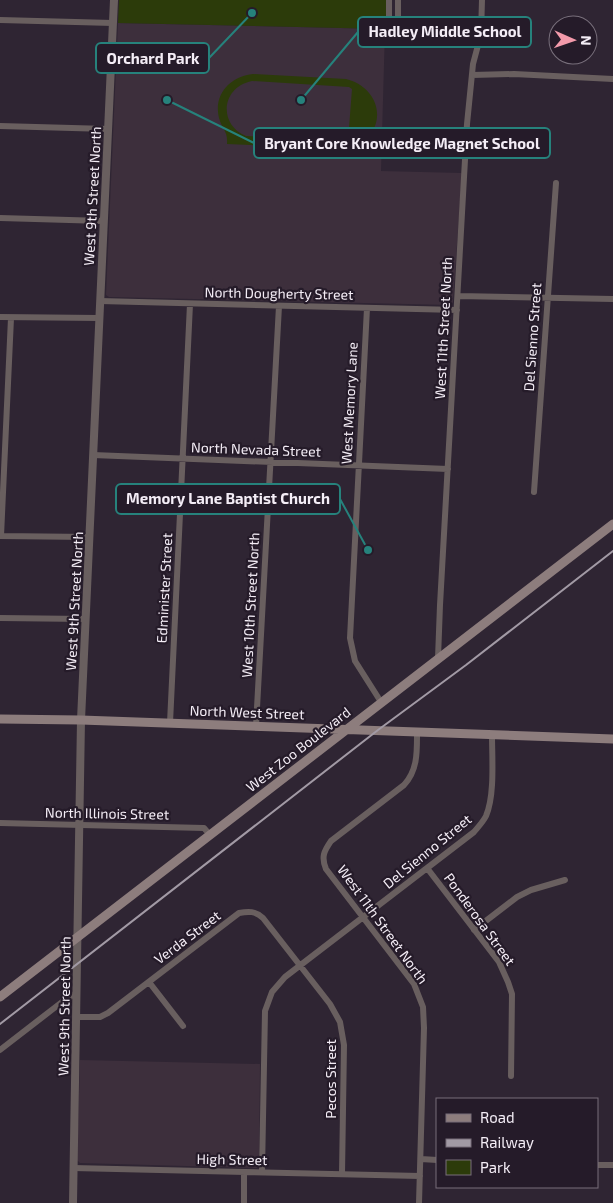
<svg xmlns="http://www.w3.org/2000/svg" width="613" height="1203" font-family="'Exo 2',sans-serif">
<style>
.education{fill:#3d2f3c}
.park{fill:#2c3b0a;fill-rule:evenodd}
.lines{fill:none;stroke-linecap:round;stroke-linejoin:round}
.minor{stroke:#695f5f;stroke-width:6}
.tertiary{stroke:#695f5f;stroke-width:8}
.secondary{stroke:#8d7d7d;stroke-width:9}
.rail{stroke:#a29aa5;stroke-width:2}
.labels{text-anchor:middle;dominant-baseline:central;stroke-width:4.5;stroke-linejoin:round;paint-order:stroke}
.street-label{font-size:14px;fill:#f4edf6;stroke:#251b29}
.leader{fill:none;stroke:#26827c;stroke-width:2}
.callout-dot{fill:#26827c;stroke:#251b29;stroke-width:2}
.callout{fill:#251b29;stroke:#26827c;stroke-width:2}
.callout-label{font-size:15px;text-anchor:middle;font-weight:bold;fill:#f4edf6}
</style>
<rect width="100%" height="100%" fill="#2f2533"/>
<path class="education" d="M118,23L385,29L381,171L462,173L453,302L451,305L109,297L106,295Z
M80,1060L260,1064L259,1165L257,1168L80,1163L77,1160Z"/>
<path class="park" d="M119,0H387L385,29L118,23Z
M253,74L346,79C367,84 383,104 375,126C370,138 364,137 363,150L227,144C228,131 222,129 219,118C213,94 231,76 253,74ZM252,81L349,87L352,89L348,141L246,136C218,125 221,87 252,81Z"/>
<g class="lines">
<path class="minor" d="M389,0V19H398V0
M0,20L113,23
M472,75L514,74L613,79
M0,126L108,129
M0,218L104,221
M458,296L613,299
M100,301L457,310
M367,308L350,638L355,661L381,702
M0,317L99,318
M93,455L448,469
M534,492L556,183
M0,536L89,537
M1,536L11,318
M0,618L85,619
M438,658L440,605L467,124L473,64L481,34L482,0
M170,723L190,304
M256,726L279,306
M417,732C417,751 418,770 404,785L331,841C324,851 321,857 326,869L414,984L423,1007L424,1028L419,1203
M0,823L204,828L210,835
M427,868L499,962L508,982L512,994L511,1076
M474,930L517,897L531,890L565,880
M149,982L183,1026
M76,1017H100L108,1013L239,913C249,911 255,911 263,918L330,1004L340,1022L344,1045L342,1174
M0,1050L62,1002L76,993
M421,1159L437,1160
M597,1165H613
M73,1168L420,1176
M262,1172L265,1011L272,992L285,977L474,832C478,827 483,822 486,816C495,795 492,758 492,735
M244,1203V1172"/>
<path class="tertiary" d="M73,1203L81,720L114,0"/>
<path class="secondary" d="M0,719L81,720L613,739
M0,997L613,524"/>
<path class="rail" d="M0,1024L378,730L466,665L613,551"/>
</g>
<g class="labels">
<g class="street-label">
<text transform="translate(92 196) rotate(-87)">West 9th Street North</text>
<text transform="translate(279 293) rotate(1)">North Dougherty Street</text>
<text transform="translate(443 328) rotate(-87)">West 11th Street North</text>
<text transform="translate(532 337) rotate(-86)">Del Sienno Street</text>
<text transform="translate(349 403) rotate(-87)">West Memory Lane</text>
<text transform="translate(256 449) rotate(2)">North Nevada Street</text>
<text transform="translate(164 588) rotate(-87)">Edminister Street</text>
<text transform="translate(74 601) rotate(-87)">West 9th Street North</text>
<text transform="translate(250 605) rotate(-87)">West 10th Street North</text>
<text transform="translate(247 712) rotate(2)">North West Street</text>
<text transform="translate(298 749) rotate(-38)">West Zoo Boulevard</text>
<text transform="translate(107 813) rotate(1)">North Illinois Street</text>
<text transform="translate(427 851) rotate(-39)">Del Sienno Street</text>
<text transform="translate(480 919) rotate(54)">Ponderosa Street</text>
<text transform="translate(383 924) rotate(54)">West 11th Street North</text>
<text transform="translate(187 937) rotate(-37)">Verda Street</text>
<text transform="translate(64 1006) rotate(-89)">West 9th Street North</text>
<text transform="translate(330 1079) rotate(-90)">Pecos Street</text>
<text transform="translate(232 1159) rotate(1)">High Street</text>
</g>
</g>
<path class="leader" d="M301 100L358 32M252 13L209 58M167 100L254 143M368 550L340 499"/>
<g class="callout-dot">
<circle cx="301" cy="100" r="5"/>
<circle cx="252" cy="13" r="5"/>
<circle cx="167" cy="100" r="5"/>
<circle cx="368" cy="550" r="5"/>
</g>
<g class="callout">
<rect x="358" y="17" width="173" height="30" rx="5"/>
<rect x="96" y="43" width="113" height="30" rx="5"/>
<rect x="254" y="128" width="296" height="30" rx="5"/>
<rect x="116" y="484" width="224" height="30" rx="5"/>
</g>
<g class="callout-label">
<text x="445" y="37">Hadley Middle School</text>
<text x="153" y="64">Orchard Park</text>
<text x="402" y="149">Bryant Core Knowledge Magnet School</text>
<text x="228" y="504">Memory Lane Baptist Church</text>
</g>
<rect x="436" y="1098" width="162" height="90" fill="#251b29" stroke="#786f7b"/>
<rect x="446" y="1114" width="25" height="8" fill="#8d7d7d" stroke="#786f7b"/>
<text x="480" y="1123" font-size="15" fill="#f4edf6">Road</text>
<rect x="446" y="1139" width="25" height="8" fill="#a29aa5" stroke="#786f7b"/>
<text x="480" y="1148" font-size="15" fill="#f4edf6">Railway</text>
<rect x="446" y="1160" width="25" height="15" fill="#2c3b0a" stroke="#786f7b"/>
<text x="480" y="1173" font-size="15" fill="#f4edf6">Park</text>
<g transform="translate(573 40) rotate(92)"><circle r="24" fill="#251b29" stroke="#786f7b"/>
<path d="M0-4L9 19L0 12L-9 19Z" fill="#f39aab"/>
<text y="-8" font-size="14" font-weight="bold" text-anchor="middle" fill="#f4edf6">N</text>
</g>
</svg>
